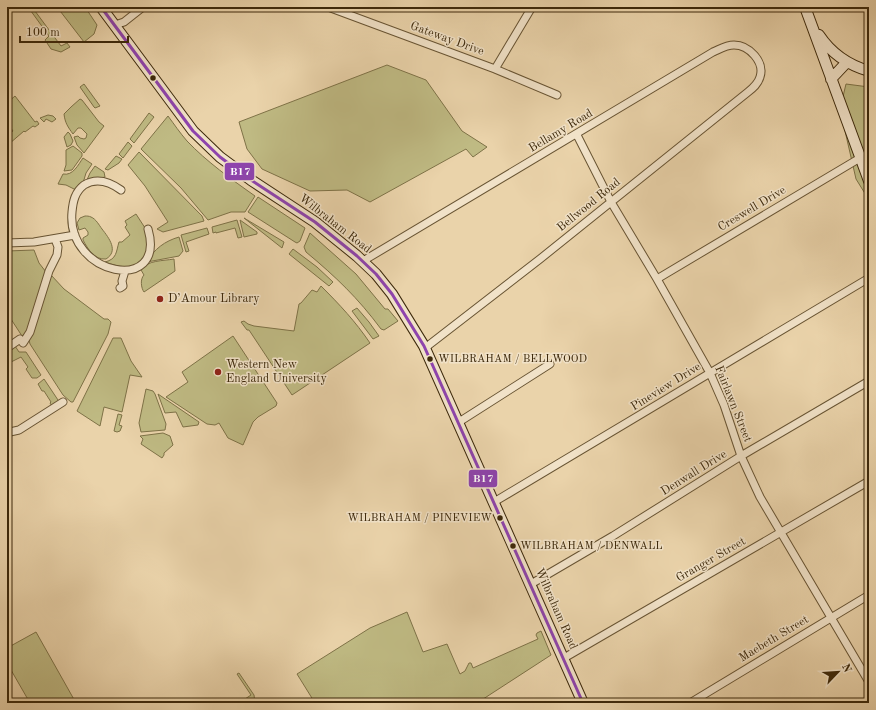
<svg xmlns="http://www.w3.org/2000/svg" width="876" height="710" font-family="'Old Standard TT',serif">
<style>
.green{fill:#bfba83;stroke:#7e7247}
.lines{fill:none;stroke-linecap:round;stroke-linejoin:round}
.street-casing{stroke:#685433;stroke-width:9}
.secondary-casing{stroke:#3d290b;stroke-width:12}
.street{stroke:#f1e2c8;stroke-width:7}
.secondary{stroke:#f1e2c8;stroke-width:10}
.bus-1-casing{stroke:#f1e2c8;stroke-width:6}
.bus-1{stroke:#8e44ad;stroke-width:3}
.bus-dot{fill:#3d290b;stroke:#f1e2c8;stroke-width:1.5}
.poi-dot{fill:#8f2418;stroke:#f1e2c8;stroke-width:1.5}
.labels{text-anchor:middle;dominant-baseline:central;stroke-width:3;stroke-linejoin:round;paint-order:stroke}
.bus-label{font-size:11px;fill:#3d290b;stroke:#f1e2c8;text-anchor:start}
.street-label{font-size:12px;fill:#3d290b;stroke:#f1e2c8}
.poi-label{font-size:12px;fill:#3d290b;stroke:#f1e2c8;text-anchor:start}
.line-badge{stroke:#f1e2c8;stroke-width:1.5}
.badge-label{font-size:11px;text-anchor:middle;font-weight:bold;fill:#fff}
</style>
<rect width="100%" height="100%" fill="#ead3aa"/>
<filter id="stains"><feTurbulence type="fractalNoise" baseFrequency=".005" numOctaves="4"/><feColorMatrix values="0 0 0 0 .2 0 0 0 0 .09 0 0 0 0 .02 0 0 0 .5 -.17"/></filter>
<radialGradient id="worn" r=".72"><stop offset=".6" stop-color="#630" stop-opacity="0"/><stop offset="1" stop-color="#630" stop-opacity=".3"/></radialGradient>
<path class="green" d="M28,7H32L61,46L67,43L70,47L61,52L51,49L45,40L49,36Z
M57,7H85L97,25L94,34L84,42Z
M387,65L426,80L462,131L487,147L473,157L466,149L370,202L347,190L310,191L262,169L247,149L239,122Z
M84,84L100,106L95,108L94,107L80,87Z
M846,84L869,87V200L856,179L840,109Z
M15,96L35,122L37,121L39,124L35,127L33,126L25,132L24,131L9,144L7,141L8,140L7,136L13,131L7,123V103Z
M80,99L82,100L99,122L104,126L84,153L77,145L74,137L78,136L80,138L84,139L86,138L87,134L81,128H78L73,134C68,127 65,123 64,114L71,107Z
M149,113L154,117L134,143L130,139Z
M48,115L53,116L56,119L52,122L46,119L44,122L40,118Z
M168,116C174,124 180,133 187,141C207,162 231,179 255,196L245,212H231L208,220L181,188L141,149Z
M68,132L70,134L73,141L71,145L67,147L64,137Z
M128,142L132,146L123,158L119,154Z
M73,146L82,153V156L72,170L64,171L66,165V150Z
M139,152L202,216L204,221L163,232L157,229L168,222L145,186L128,165Z
M116,156L122,159L119,163L108,170L105,169Z
M83,158L92,164L86,173L83,183L76,190L66,185L58,184L63,174C73,176 78,165 83,158Z
M95,166L104,172L105,177L86,182L90,173Z
M258,197L305,228L300,241L297,243L295,242L248,212Z
M136,214L147,231L148,252C145,255 143,260 140,262C129,270 116,266 105,262C117,259 116,252 119,242H122L130,235L125,227L127,225L125,221Z
M85,216C87,216 89,216 91,217C96,219 99,225 102,229C109,238 119,251 106,259C94,260 88,249 83,240V238L88,235V232L85,228L79,230L77,223L80,218Z
M244,218L284,242L282,248Z
M237,220L242,237L238,238L235,228L216,233V232L213,233L212,227Z
M240,220L257,232V234L244,237Z
M207,228L209,234L186,242L189,251L186,252L181,235Z
M310,233L356,274L385,309H388L398,321L384,330L381,329C358,298 336,277 306,252L304,247Z
M179,237L183,251L179,256L147,262C154,249 165,241 179,237Z
M293,249L317,267L333,282L329,286L289,254Z
M34,250L39,263L46,272L28,330L22,336L7,313V251Z
M174,259L175,271L144,292C141,288 140,279 144,275L141,270C147,260 163,261 174,259Z
M51,275L64,289L104,319H108L111,322L108,334L73,402H71L63,395L30,344L29,340Z
M321,286C340,305 355,321 370,343L292,395L249,330H247L241,322L244,321L248,324L254,326L294,331L299,304L301,303L312,290L317,292Z
M357,308L369,322L379,336L373,339L352,311Z
M233,336L277,403L276,406L258,417L253,422L243,445L228,438L219,423L215,425L207,424L166,397L188,382L182,372Z
M113,338H121L131,361L142,377L130,375L122,412L104,407L100,426L77,411Z
M15,346L19,352H26L41,375L37,378H32L26,369L28,367L21,357L7,364V350Z
M44,379L60,403L53,408L50,403L51,402L44,391H42L38,384Z
M146,389L153,391L155,394L166,424L165,430L141,432L139,423Z
M158,394L199,422L198,425L183,427L176,412L165,413Z
M118,414L122,415L119,425L122,426L120,431L117,432L114,431Z
M163,433L170,436L173,445L164,453V455L162,458L141,444L143,439L140,436Z
M407,612L423,652L447,644L460,674L465,671L469,663H471L473,668L538,639L536,635L537,633L541,631L551,655L477,703H315L297,674L370,628Z
M36,632L76,703H30L7,663V648Z
M239,673L254,695L255,703H239L251,695L237,674Z"/>
<g class="lines">
<defs>
<path id="street" d="M328,7L495,69L557,95
M115,25L124,22L143,7
M495,69L532,7
M577,135L611,202L657,279L710,373L724,405L741,456L760,497L869,682
M121,190C110,182 97,177 84,185C75,192 73,201 72,212C66,276 167,295 148,229
M7,243L34,242L75,235
M363,261L713,52C720,49 726,45 734,45C749,45 765,62 760,77C758,84 753,88 748,92L540,259L425,348
M657,279L860,158
M120,288L123,286L122,281L125,271
M23,343L30,332L49,271L57,255L58,247L55,239
M7,348L20,339
M459,422L550,364
M7,428L10,432L19,430L63,402
M494,502L869,278
M531,584L613,536L741,456L869,381
M564,658L869,481
M690,703L869,595"/>
<path id="secondary" d="M101,7L193,131L220,157L251,180L315,222L357,256L376,274L392,294L424,346L583,703
M805,7L869,181
M819,35C831,53 848,65 869,71
M831,79L847,62"/>
</defs>
<use href="#street" class="street-casing"/>
<use href="#secondary" class="secondary-casing"/>
<use href="#street" class="street"/>
<use href="#secondary" class="secondary"/>
<defs>
<path id="bus-1" d="M101,7L193,131L220,157L251,180L315,222L357,256L376,274L392,294L424,346L583,703"/>
</defs>
<use href="#bus-1" class="bus-1-casing"/>
<use href="#bus-1" class="bus-1"/>
</g>
<g class="bus-dot">
<circle cx="153" cy="78" r="3.5"/>
<circle cx="430" cy="359" r="3.5"/>
<circle cx="500" cy="518" r="3.5"/>
<circle cx="513" cy="546" r="3.5"/>
</g>
<g class="poi-dot">
<circle cx="160" cy="299" r="4"/>
<circle cx="218" cy="372" r="4"/>
</g>
<g class="labels">
<g class="bus-label">
<text x="438" y="359">WILBRAHAM / BELLWOOD</text>
<text x="492" y="518" text-anchor="end">WILBRAHAM / PINEVIEW</text>
<text x="520" y="546">WILBRAHAM / DENWALL</text>
</g>
<g class="street-label">
<text transform="translate(447 39) rotate(20)">Gateway Drive</text>
<text transform="translate(561 131) rotate(-31)">Bellamy Road</text>
<text transform="translate(589 205) rotate(-39)">Bellwood Road</text>
<text transform="translate(752 209) rotate(-31)">Creswell Drive</text>
<text transform="translate(335 224) rotate(38)">Wilbraham Road</text>
<text transform="translate(666 387) rotate(-32)">Pineview Drive</text>
<text transform="translate(733 404) rotate(68)">Fairlawn Street</text>
<text transform="translate(694 473) rotate(-32)">Denwall Drive</text>
<text transform="translate(711 560) rotate(-30)">Granger Street</text>
<text transform="translate(556 609) rotate(66)">Wilbraham Road</text>
<text transform="translate(774 639) rotate(-31)">Maebeth Street</text>
</g>
<g class="poi-label">
<text x="168" y="299">D’Amour Library</text>
<text x="226" y="365">Western New<tspan x="226" dy="14">England University</tspan></text>
</g>
</g>
<g class="line-badge">
<rect x="224" y="162" width="31" height="19" rx="4" fill="#8e44ad"/>
<rect x="468" y="469" width="30" height="19" rx="4" fill="#8e44ad"/>
</g>
<g class="badge-label">
<text x="240" y="175">B17</text>
<text x="483" y="482">B17</text>
</g>
<rect width="876" height="710" fill="none" stroke="#ead3aa" stroke-width="24"/>
<rect x="8" y="8" width="860" height="694" fill="none" stroke="#3d290b" stroke-width="2"/>
<rect x="12" y="12" width="852" height="686" fill="none" stroke="#3d290b"/>
<g transform="translate(838 672) rotate(65)" stroke="#f1e2c8" stroke-width="3" paint-order="stroke">
<path d="M0-3L7 15L0 10L-7 15Z" fill="#3d290b"/>
<text y="-6" font-size="11" font-weight="bold" text-anchor="middle" fill="#3d290b">N</text>
</g>
<path d="M20 36v6h108v-6" fill="none" stroke="#3d290b" stroke-width="2"/>
<text x="26" y="36" font-size="12" fill="#3d290b" stroke="#f1e2c8" stroke-width="3" paint-order="stroke">100 m</text>
<rect width="100%" height="100%" filter="url(#stains)"/>
<rect width="100%" height="100%" fill="url(#worn)"/>
</svg>
